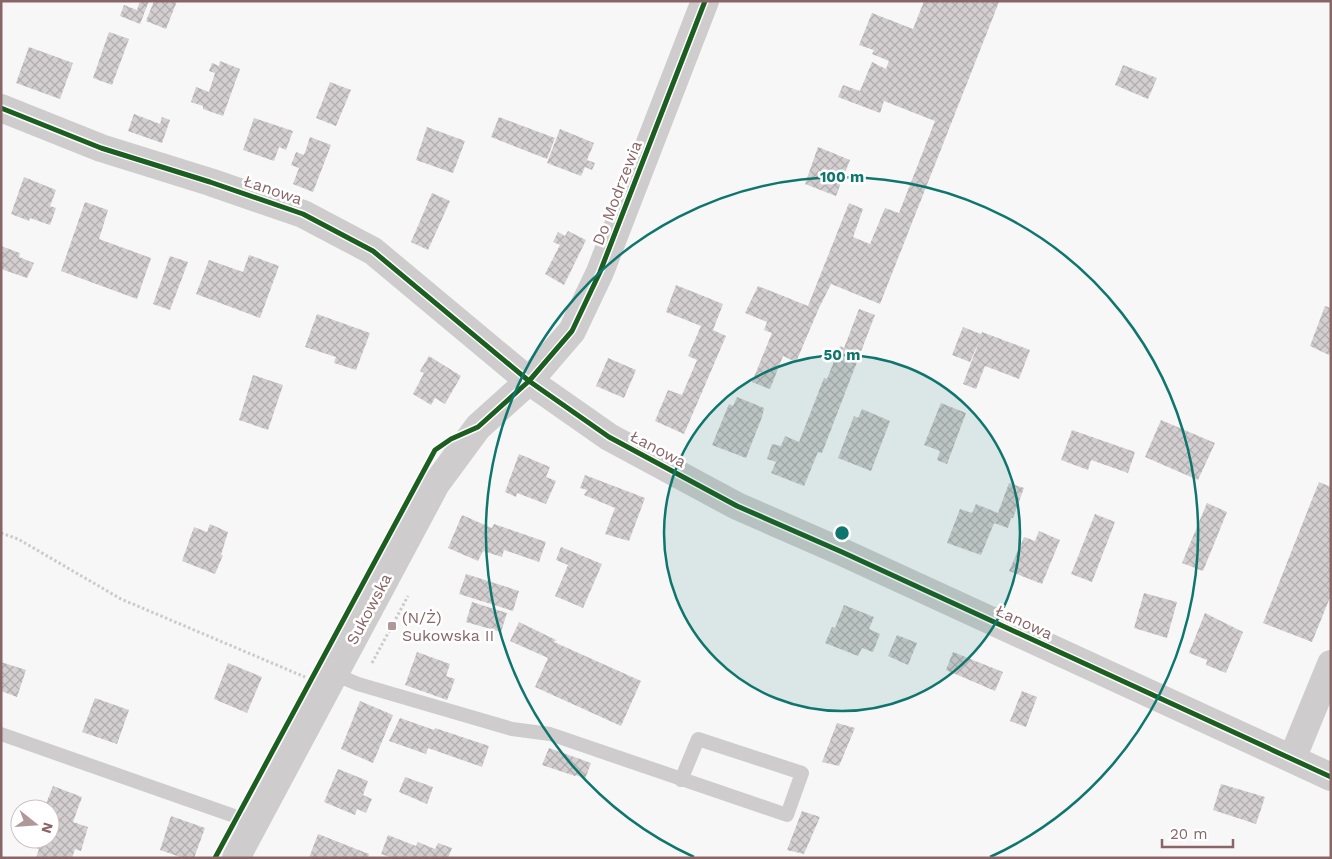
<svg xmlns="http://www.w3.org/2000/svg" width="1332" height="859" font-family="'Work Sans',sans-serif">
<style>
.building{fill:url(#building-cross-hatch)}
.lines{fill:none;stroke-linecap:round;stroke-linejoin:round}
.path{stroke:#cccaca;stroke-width:3;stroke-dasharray:2.5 2.5;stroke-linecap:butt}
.service{stroke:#cecccc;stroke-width:14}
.minor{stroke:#cecccc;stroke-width:28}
.tertiary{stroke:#cecccc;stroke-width:28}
.cycleway-casing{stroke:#fff;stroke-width:8}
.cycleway{stroke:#1b5e20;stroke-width:5}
.ring{fill:none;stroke:#0f766e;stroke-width:2.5}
.poi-dot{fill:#b0989a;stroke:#fff;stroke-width:2}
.labels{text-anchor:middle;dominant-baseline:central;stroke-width:5;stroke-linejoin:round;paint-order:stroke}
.street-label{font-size:16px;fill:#8a6567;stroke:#fff}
.poi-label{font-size:16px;fill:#8a6567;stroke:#fff;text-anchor:start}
.centre{fill:#0f766e;stroke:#fff;stroke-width:2.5}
.ring-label{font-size:15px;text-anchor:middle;font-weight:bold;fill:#0f766e;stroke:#fff;stroke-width:5;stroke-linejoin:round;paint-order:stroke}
</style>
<defs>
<pattern id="building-cross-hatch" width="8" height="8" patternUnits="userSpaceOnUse" patternTransform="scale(1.25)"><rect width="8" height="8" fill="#d3cfd0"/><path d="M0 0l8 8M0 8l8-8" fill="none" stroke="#b1acad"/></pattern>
</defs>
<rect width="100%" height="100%" fill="#f7f7f8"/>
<path class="building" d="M140,1H149L140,24L120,16L124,5L137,10Z
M154,1H177L166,29L146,21Z
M924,1L999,2L880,304L831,284L819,308L796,362L783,356L770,389L752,382L772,333L764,330L767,322L745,313L758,286L808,306L849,203L863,209L853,237L870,244L885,208L899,213L935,121L884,101L880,113L838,97L843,85L860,91L872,62L886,69L889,61L872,54L874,50L859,45L872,13L913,29Z
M109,32L129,39L112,85L93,78Z
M29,47L73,63L60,99L16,83Z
M220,61L240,69L223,116L203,109V106L191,102L196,87L209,92L215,73L209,71L212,63L219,66Z
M1123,65L1157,78L1148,99L1115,85Z
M330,82L351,90L336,126L316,118Z
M134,114L160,124L162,117L170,120L162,143L128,131Z
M499,117L555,138L547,159L491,137Z
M254,118L293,131L286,150L279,147L274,161L243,150Z
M427,127L465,141L453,173L416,160Z
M560,129L594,143L587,160L595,163L592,170L585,167L581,176L547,163Z
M310,137L331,145L313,192L293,184L299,168L291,165L296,152L304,155Z
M818,147L850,160L836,196L805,184Z
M24,177L56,190L50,206L56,208L50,225L30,218L29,221L11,214Z
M432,193L450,201L428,250L411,242Z
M85,202L108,210L99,239L151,258L137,299L61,271Z
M568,231L586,240L564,285L545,274L560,245L553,242L558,232L565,236Z
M1,246L20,253L19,257L34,263L27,278L1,269Z
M249,255L279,266L260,318L196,294L209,260L243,272Z
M170,256L188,262L170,310L153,304Z
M676,285L723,304L713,330L726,336L684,434L655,421L668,390L682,395L697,360L688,356L701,326L666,312Z
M1325,306L1331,308V350L1329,355L1310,346Z
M859,309L875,315L822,453L818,452L804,486L771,473L776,462L767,459L772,444L781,446L785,436L799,442L824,378L827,379L840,346L844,348Z
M317,314L370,333L356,370L334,363L336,357L305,347Z
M963,327L981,334L982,332L1030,350L1019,379L985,366L976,389L963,384L980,339L970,362L952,355Z
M429,356L461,376L445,404L435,398L431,405L413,394L424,373L420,371Z
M608,358L636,370L624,398L596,386Z
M253,375L283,385L268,430L239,420Z
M737,397L764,408L762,417L746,458L712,445L729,404L733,406Z
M941,403L966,413L947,464L937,460L940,451L924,445Z
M862,409L890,421L871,471L838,458L854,416L858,418Z
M1161,420L1215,443L1198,480L1145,457Z
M1072,430L1135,452L1128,473L1091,460L1088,470L1061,460Z
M519,454L550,467L546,477L556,481L546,504L517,493L516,497L505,492Z
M585,475L645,498L629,541L605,534L615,508L584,495L587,490L580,488Z
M1319,482L1331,487V595L1312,642L1263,623Z
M1009,483L1024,488L1013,518H1011L1008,528L994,523L981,555L947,543L960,509L972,513L976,504L998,513Z
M1207,503L1227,512L1203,571L1182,563Z
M1095,514L1115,522L1092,582L1071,574Z
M462,515L492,528L494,524L546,542L539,562L504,550L502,557L483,551L478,561L448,548Z
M210,524L228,532L221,555H223L215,574L182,561L194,527L207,532Z
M1039,531L1060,540L1042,584L1009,571L1024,537L1035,541Z
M561,547L602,564L583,608L555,596L568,565L556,560Z
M466,574L519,591L513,611L459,594Z
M1144,593L1177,602L1167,638L1134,628Z
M472,602L507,613L501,632L466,622Z
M844,605L874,617L869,629L880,634L873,652L862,648L858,656L825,643L832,627L835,628Z
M1205,613L1243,632L1226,673L1206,665L1207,660L1189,653Z
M519,622L556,640L554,642L641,681L621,726L535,687L548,658L510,641Z
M897,635L917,643L908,665L888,656Z
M417,652L450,664L446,676L455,679L447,700L405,685Z
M953,652L1003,672L995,691L946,670Z
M1,662L26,670L17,697L1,691Z
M228,663L262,677L247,713L214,699Z
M1022,691L1037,697L1026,727L1010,721Z
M95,698L129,710L117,744L82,732Z
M360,701L393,715L373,763L341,749Z
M400,718L434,730L435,728L489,746L482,767L428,748L426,754L389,741Z
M837,723L855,728L839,766L822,762Z
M549,748L591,763L585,779L576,775L575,776L542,765Z
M338,769L368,781L363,795L372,799L366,813L357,809L355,815L324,802Z
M405,777L433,787L427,804L399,792Z
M1221,784L1265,797L1256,824L1213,810Z
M53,786L82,797L73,822L88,827L81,851L75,849L72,858H36L39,849L30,846L33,839H50V809H44Z
M802,811L820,817L804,854L787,850Z
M171,816L205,828L194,858H183L160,850Z
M318,834L369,854L368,858H309Z
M388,835L416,846L418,842L435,849L438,843L452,848L448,858H393L381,854Z"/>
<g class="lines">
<path class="path" d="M1,533L18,539L121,599L305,677
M372,663L408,596"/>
<path class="service" d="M334,674L358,684L512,729L550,734L787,815L802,773L698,739L681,780
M1,734L254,823"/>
<path class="minor" d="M1,108L101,148L210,182L303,214L373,251L529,381L609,437L737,506L842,552L1331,777
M1292,759L1331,664"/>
<path class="tertiary" d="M236,858L436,484L478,427L529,381L572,331L600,272L705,1"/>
<defs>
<path id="cycleway" d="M1,108L101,148L210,182L303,214L373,251L529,381L609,437L737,506L842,552L1331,777
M215,858L435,450L451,439L478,427L529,381L572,331L600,272L705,1"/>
</defs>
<use href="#cycleway" class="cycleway-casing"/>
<use href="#cycleway" class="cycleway"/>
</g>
<circle cx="842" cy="533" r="178" fill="#0f766e" fill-opacity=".12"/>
<g class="ring">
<circle cx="842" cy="533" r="178"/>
<path d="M694 857A356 356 0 1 1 990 857"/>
</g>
<rect class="poi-dot" x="387" y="621" width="10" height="10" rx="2.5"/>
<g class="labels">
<g class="street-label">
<text transform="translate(273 190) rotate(19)">Łanowa</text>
<text transform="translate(617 193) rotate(-69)">Do Modrzewia</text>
<text transform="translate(658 449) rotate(28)">Łanowa</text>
<text transform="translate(369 609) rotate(-62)">Sukowska</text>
<text transform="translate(1024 622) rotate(25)">Łanowa</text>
</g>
<g class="poi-label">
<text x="402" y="617">(N/Ż)<tspan x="402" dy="18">Sukowska II</tspan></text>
</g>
</g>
<circle cx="842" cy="533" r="8" class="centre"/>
<g class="ring-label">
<text x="842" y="182">100 m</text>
<text x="842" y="360">50 m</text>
</g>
<rect width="1332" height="859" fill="none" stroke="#8a6567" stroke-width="5"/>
<g transform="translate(35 824) rotate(107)"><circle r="24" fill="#ffffff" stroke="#d0c1c2"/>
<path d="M0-4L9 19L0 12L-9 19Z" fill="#b0989a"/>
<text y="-8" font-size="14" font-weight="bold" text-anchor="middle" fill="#8a6567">N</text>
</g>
<path d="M1162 839v8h71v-8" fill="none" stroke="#8a6567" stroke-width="2.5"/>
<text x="1170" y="839" font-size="15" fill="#8a6567" stroke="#ffffff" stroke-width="4" paint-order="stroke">20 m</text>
</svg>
